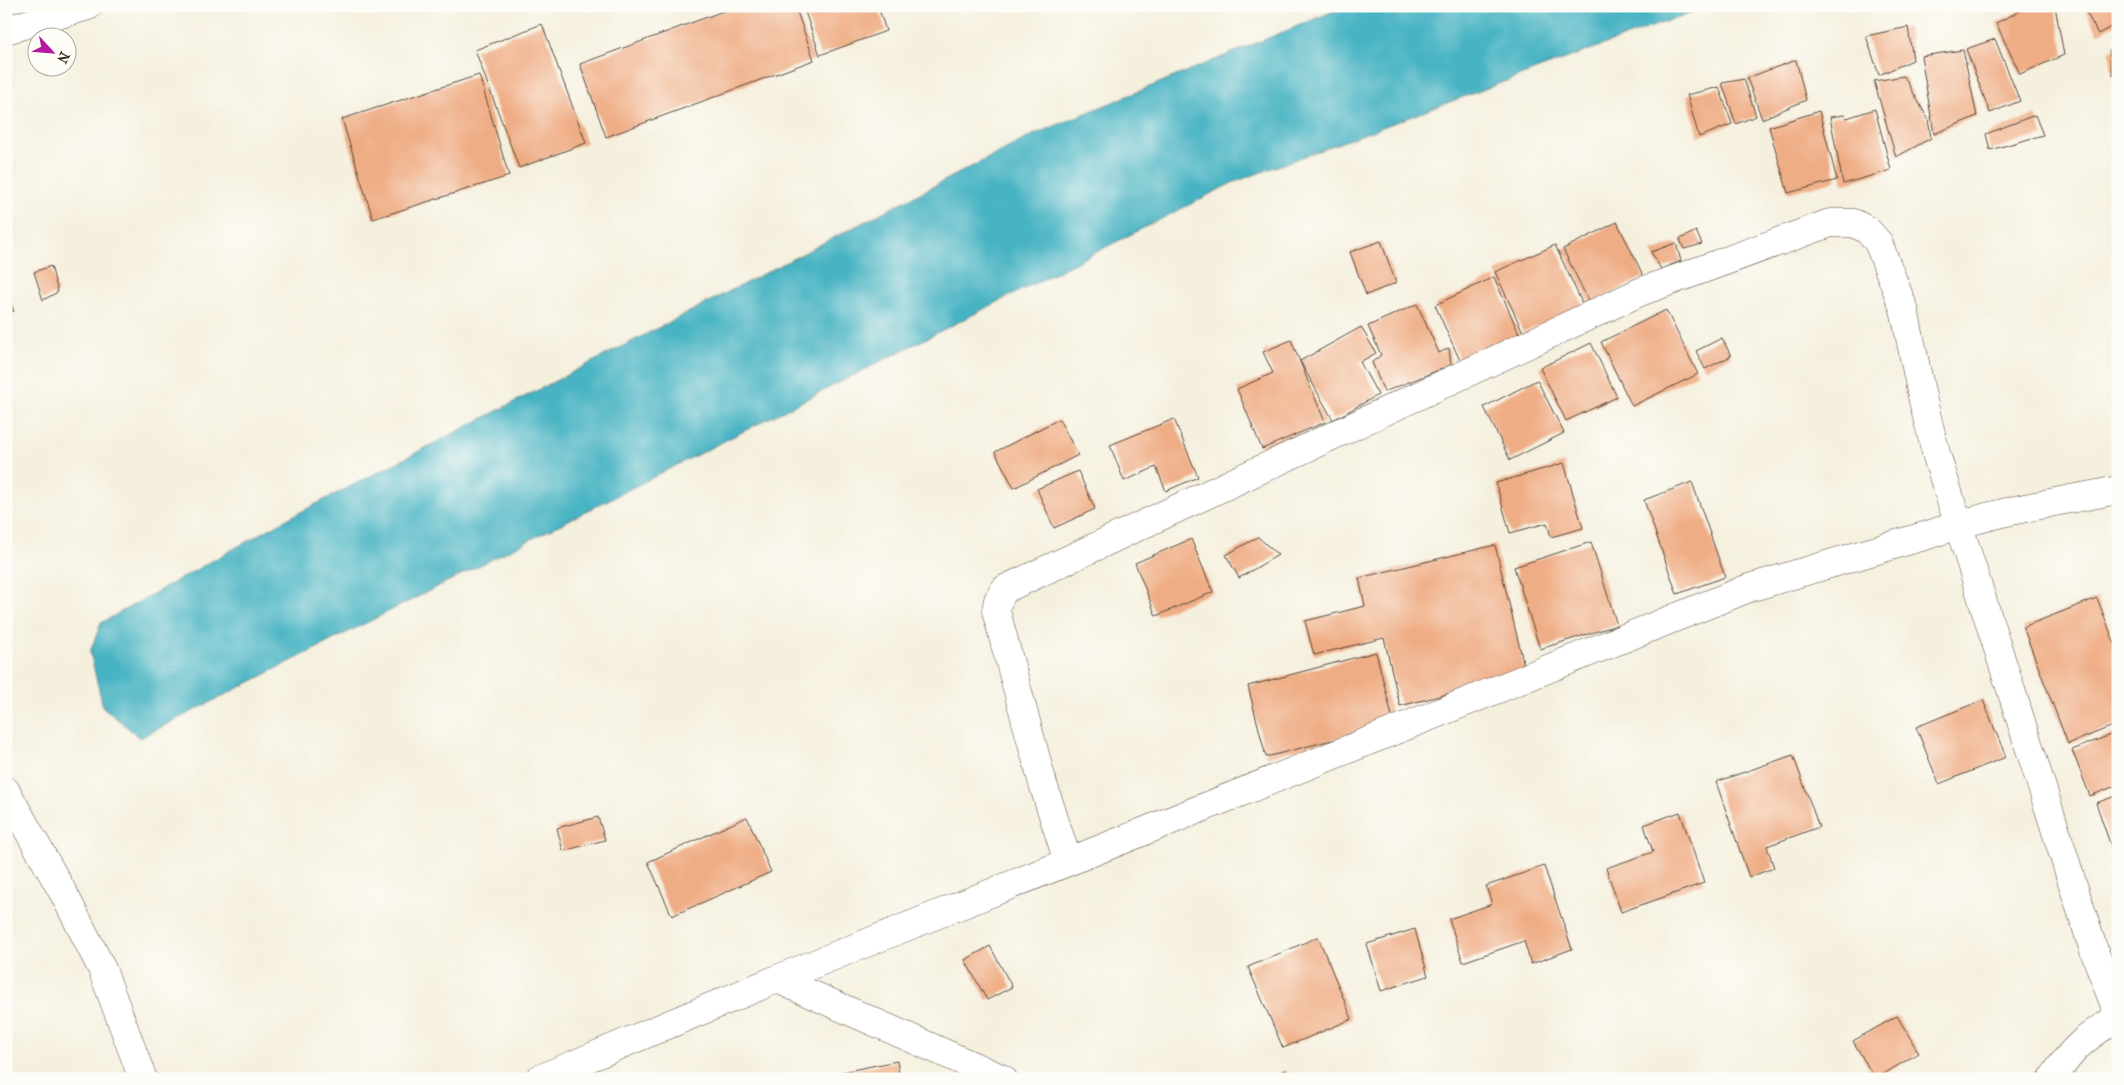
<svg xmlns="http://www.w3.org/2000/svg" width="2124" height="1085" font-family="'IM FELL French Canon',serif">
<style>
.water{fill:#47b3c3;stroke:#416e70}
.building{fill:#efad85}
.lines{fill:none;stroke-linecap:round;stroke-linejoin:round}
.minor-casing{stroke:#57483b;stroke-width:29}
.minor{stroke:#fff;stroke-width:28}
</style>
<rect width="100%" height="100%" fill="#fdfcf7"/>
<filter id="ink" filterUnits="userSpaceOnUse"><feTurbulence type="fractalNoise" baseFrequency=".02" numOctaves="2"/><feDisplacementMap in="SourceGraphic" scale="10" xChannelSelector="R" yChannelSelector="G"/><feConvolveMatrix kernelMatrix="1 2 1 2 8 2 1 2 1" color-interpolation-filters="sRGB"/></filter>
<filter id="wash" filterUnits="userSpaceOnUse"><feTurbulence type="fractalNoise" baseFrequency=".0096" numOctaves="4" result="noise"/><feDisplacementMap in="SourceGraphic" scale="20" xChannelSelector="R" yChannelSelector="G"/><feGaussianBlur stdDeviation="1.12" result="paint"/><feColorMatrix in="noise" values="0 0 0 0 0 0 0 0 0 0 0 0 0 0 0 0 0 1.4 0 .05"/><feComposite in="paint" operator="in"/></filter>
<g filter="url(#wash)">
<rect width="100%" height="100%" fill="#f5f0de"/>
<path class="water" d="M1346,6H1708L1232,183L140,738L103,707L90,652L101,623L287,519L1035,134Z"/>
<g id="blocks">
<path class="building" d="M737,6H795L814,60L606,137L580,64Z
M803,6H878L886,31L820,55Z
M2030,6H2055L2064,55L2020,74L1996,23Z
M2083,6H2118V23L2098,34Z
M542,24L586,143L519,168L475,50Z
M1908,27L1913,60L1879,75L1866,36Z
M1995,39L2020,101L1990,113L1966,49Z
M2118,48V73L2113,75L2109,51Z
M1963,50L1977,116L1934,134L1921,56Z
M1796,60L1806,100L1762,119L1747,78Z
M479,75L509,176L373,219L342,119Z
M1904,76L1928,119L1931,138L1896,157L1874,81Z
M1744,79L1756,116L1736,124L1722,83Z
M1719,87L1732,124L1699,137L1687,95Z
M1875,109L1891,170L1843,184L1830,117L1844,115L1847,118Z
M1819,111L1837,180L1788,193L1769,127Z
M2035,115L2043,135L1990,150L1986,134Z
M1617,222L1644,277L1590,304L1563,249Z
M1696,231L1702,244L1684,249L1680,239Z
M1381,241L1396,283L1366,295L1350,252Z
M1676,243L1681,261L1661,269L1651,252Z
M1555,245L1583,305L1523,332L1495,272Z
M51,266L58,292L43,300L34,272Z
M1494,277L1521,338L1462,365L1435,305Z
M6,293L14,311L6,314Z
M1417,304L1439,353L1449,348L1451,365L1384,392L1372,362L1381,355L1368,326Z
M1666,310L1698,374L1632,406L1601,342Z
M1361,327L1376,353L1360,362L1378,395L1333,420L1300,361Z
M1722,338L1731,356L1705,369L1696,351Z
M1291,340L1325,422L1262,449L1237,389L1273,373L1263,352Z
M1591,343L1617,397L1566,421L1540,368Z
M1537,380L1564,433L1510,460L1484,407Z
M1059,419L1078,455L1014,488L995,452Z
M1174,419L1198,477L1166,491L1156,467L1124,481L1110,445Z
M1564,463L1583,528L1551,537L1547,523L1510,533L1496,483Z
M1078,471L1095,509L1054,528L1037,489Z
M1692,482L1725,577L1677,594L1644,500Z
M1258,537L1278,555L1239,578L1226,555Z
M1191,539L1213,592L1156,616L1135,563Z
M1591,542L1617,625L1540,649L1514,567Z
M1495,545L1526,674L1400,706L1384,638L1314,655L1305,621L1365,606L1359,578Z
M2097,598L2118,652V724L2068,744L2023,627Z
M1376,652L1394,724L1266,757L1248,686Z
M1983,700L2006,757L1939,784L1916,727Z
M2118,732V785L2090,796L2072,750Z
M1793,755L1819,827L1767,846L1774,868L1749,877L1716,782Z
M2118,795V864H2117L2096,803Z
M1680,812L1704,883L1621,912L1606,868L1653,852L1644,825Z
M598,817L605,840L563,851L557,828Z
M747,817L771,872L672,916L648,862Z
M1544,866L1572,949L1531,964L1524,941L1463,962L1449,919L1492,904L1486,886Z
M1415,929L1428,976L1381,991L1367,944Z
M1318,937L1352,1019L1283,1048L1248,967Z
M990,946L1012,987L987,1000L965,960Z
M1897,1016L1919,1053L1875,1079L1853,1041Z
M897,1061L900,1079H827V1075Z
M1286,1070L1290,1079H1267Z"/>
</g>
</g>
<g filter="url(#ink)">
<use href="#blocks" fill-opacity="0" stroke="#57483b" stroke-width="1"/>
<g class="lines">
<defs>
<path id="minor" d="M6,30L88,6
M6,791L65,896L102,969L143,1079
M1068,862L1043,784L996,611L998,600L1005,589L1640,292L1830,223H1854L1867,230L1878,242L1904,309L1923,401L1937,457L2093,948L2118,1014
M777,979L1003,1079
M539,1079L777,979L1749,588L1931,534C1992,512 2055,502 2118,490
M2052,1079C2074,1046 2085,1038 2118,1017"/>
</defs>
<use href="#minor" class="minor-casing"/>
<use href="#minor" class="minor"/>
</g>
</g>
<rect width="2124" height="1085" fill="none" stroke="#fdfcf7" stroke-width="25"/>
<g transform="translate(52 52) rotate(116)"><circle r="24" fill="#fdfcf7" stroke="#afa8a0"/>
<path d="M0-4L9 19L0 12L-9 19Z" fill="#b5179e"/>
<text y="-8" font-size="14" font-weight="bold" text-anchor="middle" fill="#3b2a1e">N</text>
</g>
</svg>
